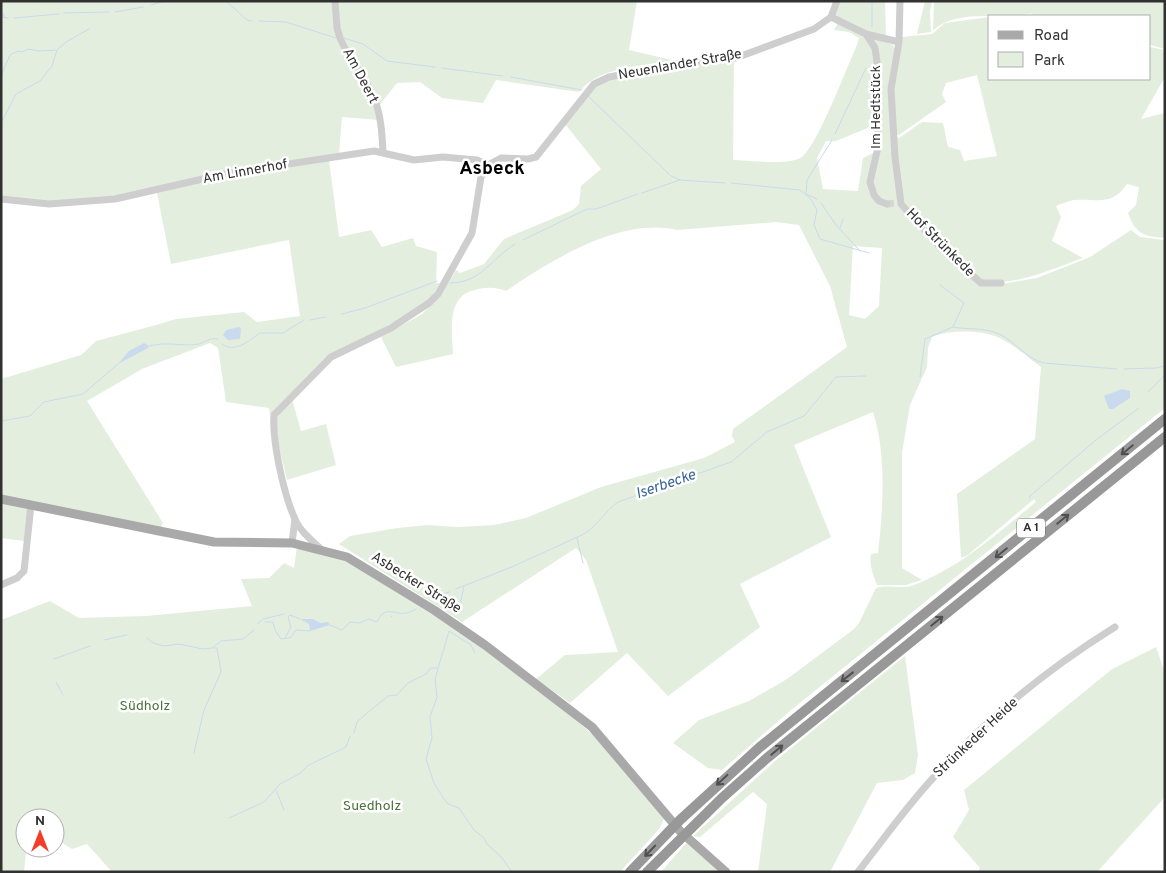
<svg xmlns="http://www.w3.org/2000/svg" width="1166" height="873" font-family="Overpass,sans-serif">
<style>
.green{fill:#e4eede;fill-rule:evenodd}
.water{fill:#c9daef}
.lines{fill:none;stroke-linecap:round;stroke-linejoin:round}
.stream{stroke:#c9daef;stroke-width:1}
.minor-tunnel{stroke:#d6d6d6;stroke-width:7;stroke-dasharray:7 3.5;stroke-linecap:butt}
.minor{stroke:#cecece;stroke-width:7}
.major{stroke:#a9a9a9;stroke-width:9}
.highway{stroke:#989898;stroke-width:10}
.oneway{stroke:#505050}
.labels{text-anchor:middle;dominant-baseline:central;stroke-width:5;stroke-linejoin:round;paint-order:stroke}
.shield{fill:#fff;stroke:#6f6f6f;stroke-width:1}
.shield-label{font-size:12px;font-weight:bold;fill:#313131}
.street-label{font-size:14px;fill:#313131;stroke:#fff}
.park-label{font-size:14px;fill:#4a713a;stroke:#fff}
.water-label{font-size:15px;font-style:italic;fill:#37629a;stroke:#fff}
.district-label{font-size:19px;font-weight:bold;fill:#000;stroke:#fff}
</style>
<rect width="100%" height="100%" fill="#fff"/>
<path class="green" d="M1,1H637L629,50L676,61C644,66 601,65 579,92L496,80L483,103L442,98L420,82L397,83L378,107L372,90L341,37L333,5C331,48 371,79 379,120L342,117L339,154C302,161 263,164 227,172C177,184 128,197 77,202C52,204 27,200 1,198Z
M840,1H885L886,38L837,19L835,15Z
M925,1H932L930,11L931,32L917,34Z
M934,1H1043V4L1044,1H1165V49L1150,45V16H1027L1033,13C1004,21 955,7 933,31Z
M990,17V79H1150V47L1165,50V77L1141,119L1165,113V238C1144,237 1135,233 1128,213L1136,205L1139,187L1127,184C1111,207 1098,198 1074,200C1068,201 1061,204 1056,206L1061,217L1052,241L1083,258C1052,269 1016,286 981,282L940,245L915,215L912,218L938,246L979,284L989,286L1037,278L1090,257L1131,230L1140,237L1165,240V408L790,711L722,770L708,768L673,743L699,720L749,701L787,679L854,629L859,623L876,588C888,584 902,590 914,585C961,567 998,533 1036,502L1034,499L968,555L961,558L957,494L1035,439L1041,367C1027,357 1011,342 995,336C976,330 950,330 932,337L928,348L927,367L910,405L902,453V568L922,580L906,585H877C873,574 869,565 871,554L878,553C883,509 887,456 873,412L794,445L831,537L740,584L760,627L668,696L627,653L570,703L536,679L565,655L618,652L586,560L576,548L462,622L339,544L350,536L397,528L427,525L458,527L494,525L526,518L601,487L704,458L735,442L732,436L733,429L847,347L830,286L799,225L776,222L677,230C621,217 551,260 506,291C495,287 486,287 475,290C446,296 452,331 453,354L396,367L381,337L422,314L439,297L456,270L460,273L484,264L504,239L573,210L579,204L581,186L601,169L565,124C573,111 582,96 593,87C620,66 699,65 734,60L733,160C748,160 789,166 802,157C818,144 847,67 857,45L859,38L849,32L834,30L838,23L893,45C900,56 892,68 890,79C887,95 891,119 891,136L899,138L922,122L943,123L948,147L960,150L964,161L997,156L977,75L946,83L942,94L946,102L899,135L896,134L895,130C894,120 891,92 892,82C895,66 902,53 902,37L932,34L945,23ZM875,125V152L863,158L858,191L823,189L817,158L826,141H836ZM853,246L882,248L879,306L865,319L849,315Z
M329,160L339,237L371,230L382,247L413,238L416,246L437,252L436,283H440L431,298L421,307L321,363L270,415L269,408L226,402L218,348L210,343L142,369L87,401L163,523L160,530L164,537L30,509L24,541L1,538V379L81,355L96,341L156,325L176,319L244,312L257,322L300,316L289,240L171,264L157,193L230,175Z
M292,399L301,431L326,424L336,465L287,480L275,431L277,417Z
M297,546L350,562L375,576L456,629L565,710L595,737L664,818L660,828L620,872H112L87,844L72,849L59,841L55,842V818H25V848H40L26,853L24,872H1V620L50,601L79,618L146,616L252,606L241,579L269,578L284,563L294,568Z
M1156,647L1165,673V797L1097,872H978L980,868L953,837L969,810L964,790L1112,669Z
M905,656L918,755L915,773L903,780L877,783L830,872H758L767,804L753,792L700,837L693,836L775,761Z
M687,842L719,872H661Z"/>
<path class="water" d="M239,327L241,329L240,339L228,340L223,335L226,330Z
M144,343L149,346L148,348L118,364L129,351Z
M1122,389L1130,391V398L1113,409H1109L1104,396Z
M300,619H313L321,623L328,622L330,625L310,631L309,624Z"/>
<g class="lines">
<path class="stream" d="M226,1L247,20L252,21
M151,5L165,1
M1,11L5,17
M115,12L143,7
M64,13L109,12
M1,17L8,18
M14,18L59,14
M259,21L286,22L336,38
M872,27V1
M344,38L363,44L387,61L435,67
M442,68L503,76
M1,76L10,55L18,51L22,52L28,49L39,51L56,50
M511,77L582,90
M588,96L671,176L680,180
M1,123L16,94L40,81L52,66L57,50L66,42L89,29
M835,134L866,68
M731,183L800,190L810,198L817,210L814,225L820,239L869,253
M642,193L680,180L725,183
M817,199L806,194L807,180L832,140
M821,203L836,225L860,251
M840,228L843,219
M523,240L587,209H596L638,194
M450,283C481,283 491,259 515,244
M940,285L964,303L953,327C968,330 984,327 999,334C1015,341 1026,359 1044,363L1117,369
M342,314L365,308L437,281
M310,320L326,317
M222,344C236,354 249,340 260,333H283L304,320
M149,346C167,341 183,347 199,344C206,342 210,337 218,339
M1124,369L1156,368L1165,366
M920,377L925,339L953,327
M1148,392L1165,375
M1,421L30,416L44,402L83,394L118,364
M1030,499V496L1096,440L1139,408
M577,538L583,563
M456,589L514,566L584,534C598,525 605,511 618,502L731,462L767,432L804,416L836,377L866,376
M431,596L450,592
M458,614L464,586
M391,616L392,617
M265,622H273L275,630L281,639L290,638L296,630L310,631
M257,624L263,619L284,614
M330,625L342,630L350,622L359,623L369,619L377,622C387,600 397,622 416,609
M147,638L153,643L164,646L179,644L203,649L212,648L221,641L243,639L254,630
M285,638L291,627L288,617L290,615L300,619
M104,640L127,635
M475,653L471,645L449,631L435,679L437,697L430,717L432,738L426,759L434,783L444,799L448,804L459,808L474,830L484,838L487,844L502,858L512,872
M54,659L90,646
M56,682L63,695
M354,733L357,722L367,713L388,696L397,695L408,683L426,674L431,668H437
M194,753L204,710L221,672L217,648H213
M276,790L284,810
M229,818L264,802L280,784L301,773L307,766L346,747L350,736"/>
<path class="minor-tunnel" d="M887,204L896,203"/>
<path class="minor" d="M335,1L337,28L340,38C348,58 364,75 373,95C381,114 382,132 383,152
M831,17L866,34L899,42L900,1
M866,34L875,48L877,62L878,147L870,182L874,195L879,201L887,204
M899,42L891,89L895,157L901,204L940,247L981,283H1001
M1,199L49,204L115,199L229,173L374,151L414,160L443,157L477,160L488,165
M292,543L295,519
M321,549C311,540 300,531 295,519C284,495 272,442 274,415L331,357L391,328L429,303L438,294L472,233L481,177L488,165L501,158L528,159L536,157L594,84L609,77L685,62L736,58L814,29L831,17L837,1
M1,585L17,578L24,571L31,505
M858,872C883,840 906,807 934,777C986,719 1049,668 1115,627"/>
<path class="major" d="M1,499L214,542L292,543L347,557L434,610L485,645L592,727L680,831L726,872"/>
<path class="highway" d="M630,872L680,820L760,747L1165,419
M647,872L722,798L767,758L1165,437"/>
</g>
<defs><path id="oneway-shaft" d="M-6 0H5M1.5-3L5.5 0L1.5 3" fill="none" stroke-width="1.6" stroke-linecap="round" stroke-linejoin="round" transform="scale(1.25)"/></defs>
<g class="oneway">
<use href="#oneway-shaft" transform="translate(1127 450) rotate(141)"/>
<use href="#oneway-shaft" transform="translate(1063 519) rotate(-39)"/>
<use href="#oneway-shaft" transform="translate(1001 553) rotate(141)"/>
<use href="#oneway-shaft" transform="translate(937 621) rotate(-39)"/>
<use href="#oneway-shaft" transform="translate(847 677) rotate(142)"/>
<use href="#oneway-shaft" transform="translate(777 750) rotate(-40)"/>
<use href="#oneway-shaft" transform="translate(722 780) rotate(137)"/>
<use href="#oneway-shaft" transform="translate(650 851) rotate(134)"/>
</g>
<g class="labels">
<rect class="shield" x="1017" y="518.5" width="28" height="19" rx="4"/>
<g class="shield-label">
<text x="1031" y="528">A 1</text>
</g>
<g class="street-label">
<text transform="translate(680 65) rotate(-10)">Neuenlander Straße</text>
<text transform="translate(360 76) rotate(62)">Am Deert</text>
<text transform="translate(876 107) rotate(-90)">Im Hedtstück</text>
<text transform="translate(245 172) rotate(-10)">Am Linnerhof</text>
<text transform="translate(940 243) rotate(45)">Hof Strünkede</text>
<text transform="translate(416 583) rotate(32)">Asbecker Straße</text>
<text transform="translate(976 738) rotate(-43)">Strünkeder Heide</text>
</g>
<g class="park-label">
<text x="145" y="706">Südholz</text>
<text x="372" y="806">Suedholz</text>
</g>
<g class="water-label">
<text transform="translate(666 485) rotate(-19)">Iserbecke</text>
</g>
<g class="district-label">
<text x="492" y="169">Asbeck</text>
</g>
</g>
<rect width="1166" height="873" fill="none" stroke="#313131" stroke-width="5"/>
<rect x="988" y="15" width="162" height="65" fill="#ffffff" stroke="#adadad"/>
<rect x="998" y="31" width="25" height="8" fill="#a9a9a9" stroke="#adadad"/>
<text x="1034" y="40" font-size="15" fill="#313131">Road</text>
<rect x="998" y="52" width="25" height="15" fill="#e4eede" stroke="#adadad"/>
<text x="1034" y="65" font-size="15" fill="#313131">Park</text>
<g transform="translate(40 833)"><circle r="24" fill="#ffffff" stroke="#adadad"/>
<path d="M0-4L9 19L0 12L-9 19Z" fill="#f23d28"/>
<text y="-8" font-size="14" font-weight="bold" text-anchor="middle" fill="#313131">N</text>
</g>
</svg>
